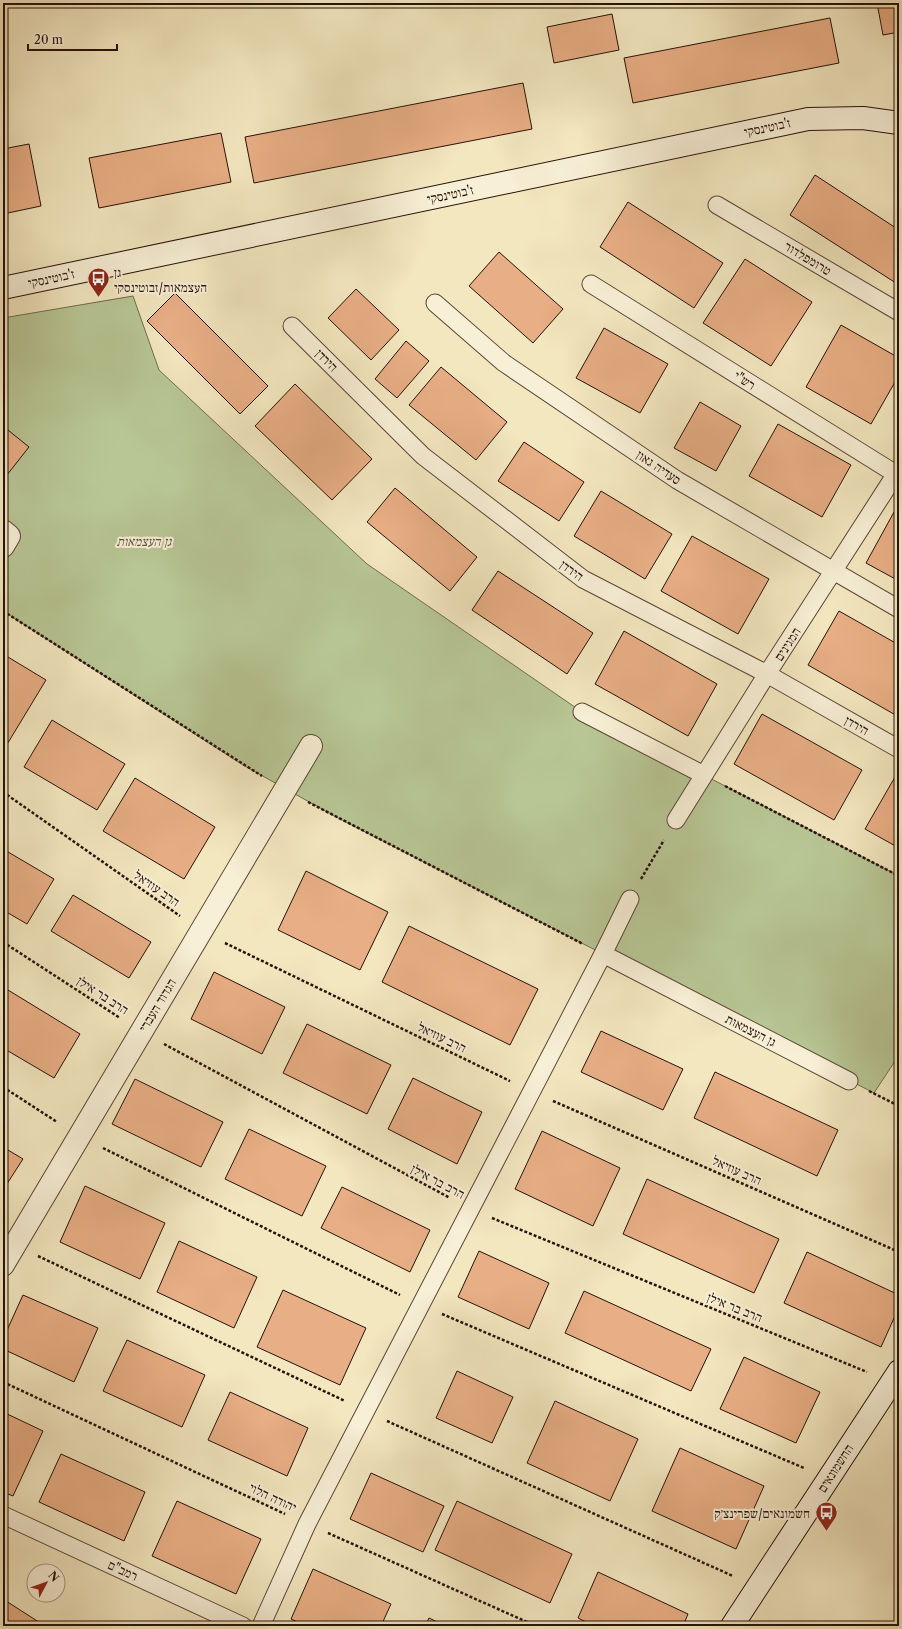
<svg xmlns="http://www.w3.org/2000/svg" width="902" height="1629" font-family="'Libre Caslon Text','Frank Ruhl Libre',serif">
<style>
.green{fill:#b8c695;stroke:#706c4e}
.building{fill:#e8ae85;stroke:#271107}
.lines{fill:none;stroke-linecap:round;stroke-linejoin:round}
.lane-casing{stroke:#5a4635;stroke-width:19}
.street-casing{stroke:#5a4635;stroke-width:24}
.secondary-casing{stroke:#271107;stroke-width:24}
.path{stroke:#271107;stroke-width:2.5;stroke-dasharray:3 2;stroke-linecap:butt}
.lane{stroke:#f7efd6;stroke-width:17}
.street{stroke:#f7efd6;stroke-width:22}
.secondary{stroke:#f7efd6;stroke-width:22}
.labels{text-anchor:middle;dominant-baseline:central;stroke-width:4;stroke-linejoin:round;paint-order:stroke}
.street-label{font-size:13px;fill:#271107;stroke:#f7efd6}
.poi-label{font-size:13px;fill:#271107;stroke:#f7efd6;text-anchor:start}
.park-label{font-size:13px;font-style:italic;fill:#5a5039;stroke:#f7efd6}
</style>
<rect width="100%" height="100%" fill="#f3e7c0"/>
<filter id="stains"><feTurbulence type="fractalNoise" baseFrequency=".005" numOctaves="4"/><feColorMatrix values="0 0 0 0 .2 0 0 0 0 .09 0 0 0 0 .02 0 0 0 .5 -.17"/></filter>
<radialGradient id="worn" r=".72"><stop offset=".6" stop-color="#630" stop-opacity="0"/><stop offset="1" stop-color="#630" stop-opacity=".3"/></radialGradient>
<path class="green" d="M133,296L159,370L367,564L582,712L899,876V1055L874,1093L338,818L243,765L3,611V318Z"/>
<path class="building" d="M877,3H899V32L883,35Z
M612,14L619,50L554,63L547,27Z
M830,18L839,63L633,103L624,58Z
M523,83L532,129L254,183L245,137Z
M221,133L231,182L99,208L89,158Z
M29,144L41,206L3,214V149Z
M815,175L899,230V285L790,215Z
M628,202L723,263L694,308L600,247Z
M499,252L563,309L533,343L469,286Z
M745,259L812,302L771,366L703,323Z
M356,289L399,330L371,360L328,318Z
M175,293L268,386L240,414L147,321Z
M841,325L899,358V375L871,424L806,387Z
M604,328L668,364L640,413L576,378Z
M406,341L429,361L397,398L375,379Z
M441,367L507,422L476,460L409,405Z
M295,384L372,459L332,500L255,426Z
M700,402L741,426L716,471L674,448Z
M778,424L851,465L822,517L749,476Z
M3,426L29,447L3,480Z
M524,442L584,482L559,521L498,481Z
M395,488L477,557L450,591L367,522Z
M601,491L672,534L645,579L574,536Z
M894,512L899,515V581L866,563Z
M692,536L769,579L738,634L661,591Z
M498,571L593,633L567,674L472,610Z
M839,611L899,645V717L808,665Z
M624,631L717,684L688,736L595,684Z
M3,654L46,680L3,751Z
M762,714L862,770L834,820L734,764Z
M52,720L125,764L97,810L24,767Z
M899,770V848L865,829Z
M135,778L215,827L184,879L103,831Z
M3,849L54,879L27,924L3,910Z
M306,871L388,912L360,970L278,930Z
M73,895L151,942L129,978L51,931Z
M409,926L538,989L510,1045L382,982Z
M214,972L285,1007L262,1054L191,1019Z
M8,990L80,1034L54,1078L3,1048V998Z
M307,1024L391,1065L367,1114L283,1073Z
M601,1031L683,1069L663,1110L581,1072Z
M715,1072L838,1130L817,1176L694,1118Z
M413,1078L482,1112L457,1164L388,1129Z
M135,1079L223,1122L201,1167L112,1124Z
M249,1129L326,1166L302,1216L225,1179Z
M542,1131L620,1168L593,1226L515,1189Z
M3,1147L23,1159L3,1190Z
M647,1179L779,1239L754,1293L623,1234Z
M85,1186L165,1223L140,1279L60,1242Z
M342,1187L430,1230L410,1272L321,1228Z
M179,1241L257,1277L234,1328L157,1292Z
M479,1251L549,1283L529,1329L458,1297Z
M807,1252L899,1295V1307L881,1347L784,1303Z
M283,1290L366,1328L340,1385L257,1347Z
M584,1291L711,1349L691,1391L565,1333Z
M23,1295L98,1328L74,1382L3,1349V1339Z
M127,1340L205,1375L182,1427L103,1391Z
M744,1357L820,1392L796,1443L720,1409Z
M457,1371L513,1397L492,1443L436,1418Z
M230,1392L308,1428L287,1476L208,1440Z
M555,1401L638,1439L610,1501L527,1463Z
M3,1412L43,1431L13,1496L3,1492Z
M680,1448L764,1486L736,1549L652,1511Z
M61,1454L145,1492L124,1541L39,1502Z
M371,1473L444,1506L423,1552L350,1519Z
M177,1501L261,1539L236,1594L152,1556Z
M457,1501L572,1554L550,1603L435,1550Z
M313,1569L391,1604L381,1626H306L291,1619Z
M598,1572L688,1614L683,1626H594L578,1618Z
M3,1599L45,1626H3Z
M429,1618L446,1626H425Z"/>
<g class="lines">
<defs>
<path id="lane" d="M717,205L899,312
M591,284L899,476
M435,303L504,363L677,480L899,609
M292,326L423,456L583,579L767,674L899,749
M582,712L704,775
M676,820L767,674L899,469
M603,954L849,1081
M3,1515L243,1626
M261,1626L307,1524L603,954L630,899"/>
<path id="street" d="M3,531L9,536L3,546
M3,1265L311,746"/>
<path id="secondary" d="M3,288L808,119L863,118L899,123
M732,1626L899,1371"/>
</defs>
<use href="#lane" class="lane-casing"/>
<use href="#street" class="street-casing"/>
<use href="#secondary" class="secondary-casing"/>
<path class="path" d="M3,611L262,776
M725,786L899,876
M3,792L180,916
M308,802L583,944
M641,879L664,840
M3,942L120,1018
M225,943L510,1081
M164,1044L450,1198
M3,1087L57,1122
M869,1091L899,1106
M553,1101L899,1252
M103,1148L400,1295
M492,1218L867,1372
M38,1256L345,1401
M442,1314L804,1468
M3,1382L285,1514
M387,1421L733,1576
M328,1533L536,1626"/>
<use href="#lane" class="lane"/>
<use href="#street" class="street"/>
<use href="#secondary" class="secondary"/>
</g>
<defs>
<symbol id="bus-pin" viewBox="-11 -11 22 30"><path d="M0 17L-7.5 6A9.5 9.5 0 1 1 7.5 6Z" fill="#8f2418" stroke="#f7efd6"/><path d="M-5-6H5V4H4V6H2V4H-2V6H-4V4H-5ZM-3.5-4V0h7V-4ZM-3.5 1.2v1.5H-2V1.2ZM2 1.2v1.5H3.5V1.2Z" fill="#fff"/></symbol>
</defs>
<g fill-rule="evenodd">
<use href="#bus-pin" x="86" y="266" width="25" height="34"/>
<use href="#bus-pin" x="814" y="1500" width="25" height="34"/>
</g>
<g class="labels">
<g class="street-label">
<text transform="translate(767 127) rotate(-12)">ז'בוטינסקי</text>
<text transform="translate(450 194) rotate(-12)">ז'בוטינסקי</text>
<text transform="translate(808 258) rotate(31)">טרומפלדור</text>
<text transform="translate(51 278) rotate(-12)">ז'בוטינסקי</text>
<text transform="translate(327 360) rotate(45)">הירדן</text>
<text transform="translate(745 380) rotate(32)">רש"י</text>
<text transform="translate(659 467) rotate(34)">סעדיה גאון</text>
<text transform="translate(572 570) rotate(36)">הירדן</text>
<text transform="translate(787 644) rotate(-57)">המגינים</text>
<text transform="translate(857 725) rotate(29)">הירדן</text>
<text transform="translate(157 888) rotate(35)">הרב עוזיאל</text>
<text transform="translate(103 995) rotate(33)">הרב בר אילן</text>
<text transform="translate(157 1005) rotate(-59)">הגדוד העברי</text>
<text transform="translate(751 1030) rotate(27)">גן העצמאות</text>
<text transform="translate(442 1037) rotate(26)">הרב עוזיאל</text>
<text transform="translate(737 1170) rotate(24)">הרב עוזיאל</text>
<text transform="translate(438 1181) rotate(28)">הרב בר אילן</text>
<text transform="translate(735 1307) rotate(22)">הרב בר אילן</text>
<text transform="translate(835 1468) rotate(-57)">החשמונאים</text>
<text transform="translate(273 1497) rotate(25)">יהודה הלוי</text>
<text transform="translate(123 1570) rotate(25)">רמב"ם</text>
</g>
<g class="poi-label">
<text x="114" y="272">גן<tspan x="114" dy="15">העצמאות/זבוטינסקי</tspan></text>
<text x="810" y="1513" text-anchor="end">חשמונאים/שפרינצ׳ק</text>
</g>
<g class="park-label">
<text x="144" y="541">גן העצמאות</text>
</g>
</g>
<rect width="902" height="1629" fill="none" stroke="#f3e7c0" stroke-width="16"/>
<rect x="4" y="4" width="894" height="1621" fill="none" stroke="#271107" stroke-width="2"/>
<rect x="8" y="8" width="886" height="1613" fill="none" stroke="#271107"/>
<g transform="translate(46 1583) rotate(49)"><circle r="19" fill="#f7efd6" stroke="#a49683"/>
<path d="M0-3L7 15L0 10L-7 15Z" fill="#8f2418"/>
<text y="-6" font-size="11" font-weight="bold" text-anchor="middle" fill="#271107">N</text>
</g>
<path d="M28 44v6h89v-6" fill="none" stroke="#271107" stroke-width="2"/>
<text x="34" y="44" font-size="12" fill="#271107" stroke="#f7efd6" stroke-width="3" paint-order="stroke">20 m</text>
<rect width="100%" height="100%" filter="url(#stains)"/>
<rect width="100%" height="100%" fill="url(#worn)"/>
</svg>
